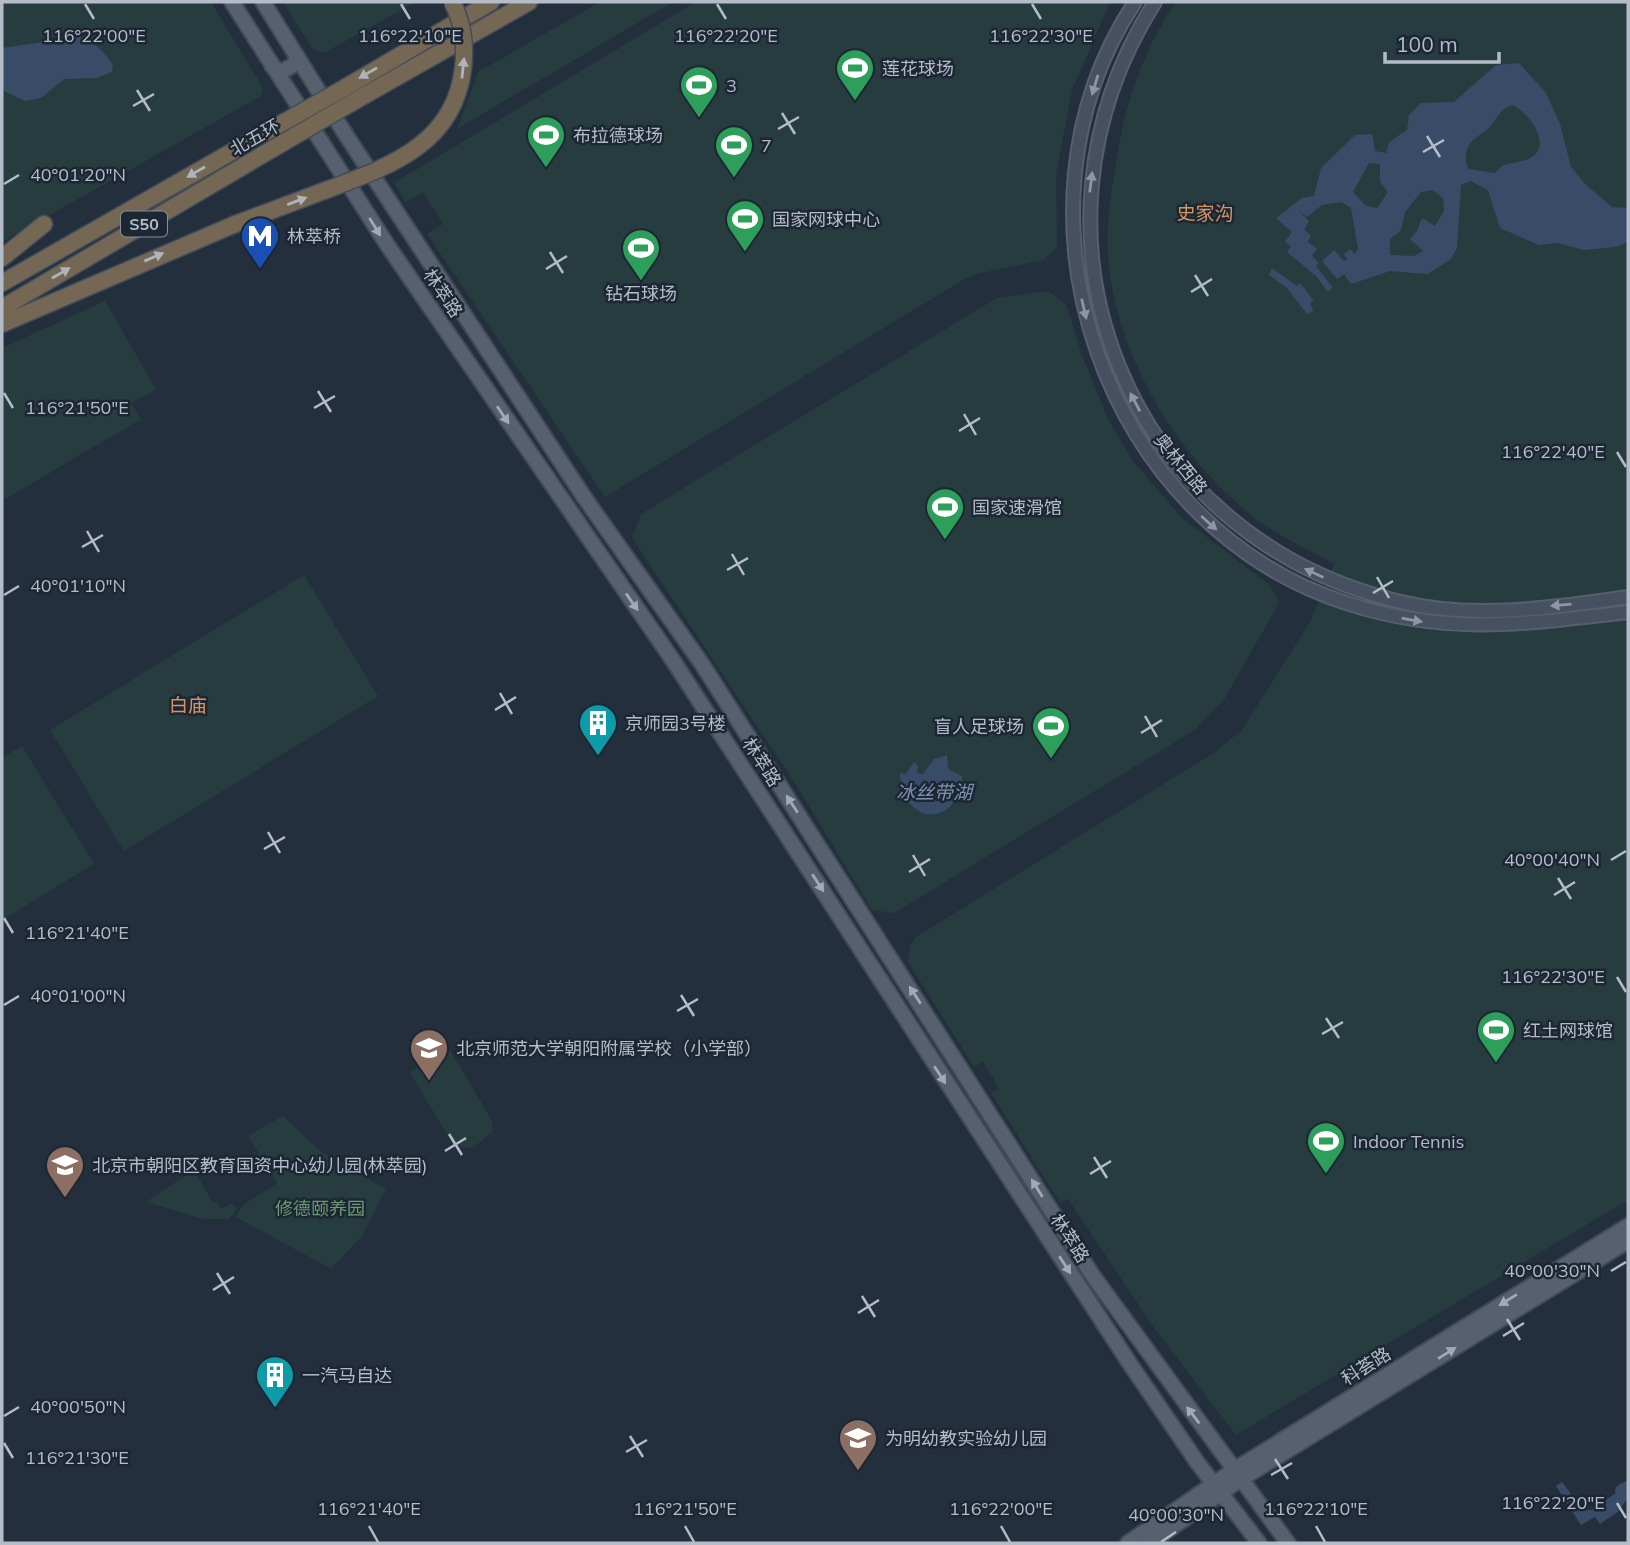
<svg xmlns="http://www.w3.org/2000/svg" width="1630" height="1545" font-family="Mulish,'Noto Sans SC',sans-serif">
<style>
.green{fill:#263c3f}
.water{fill:#394c67;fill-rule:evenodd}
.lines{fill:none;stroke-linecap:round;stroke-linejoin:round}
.river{stroke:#394c67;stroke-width:14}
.secondary-casing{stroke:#565f6c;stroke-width:16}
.primary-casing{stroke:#414a57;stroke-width:18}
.highway-casing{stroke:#434c59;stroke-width:19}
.secondary{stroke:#465061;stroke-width:12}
.primary{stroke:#56606e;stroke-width:14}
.highway{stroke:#746855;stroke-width:16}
.highway-bridge-casing{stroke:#434c59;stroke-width:19;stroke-linecap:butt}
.highway-bridge{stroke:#746855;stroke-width:16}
.oneway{fill:#aeb4bd}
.oneway2{fill:#8e96a5}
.oneway3{fill:#a1aab7}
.ticks{fill:none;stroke:#b4bcc9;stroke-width:2.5}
.labels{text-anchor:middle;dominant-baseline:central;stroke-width:5;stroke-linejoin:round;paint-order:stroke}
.shield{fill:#1d2633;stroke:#878f9c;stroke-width:2}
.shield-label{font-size:16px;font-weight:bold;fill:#b4bcc9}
.poi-label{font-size:18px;fill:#b4bcc9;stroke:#1d2633;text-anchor:start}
.street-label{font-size:18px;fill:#b4bcc9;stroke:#1d2633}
.park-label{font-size:18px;fill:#6b9a76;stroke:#1d2633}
.neighbourhood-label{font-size:19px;fill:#d59563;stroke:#1d2633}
.water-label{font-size:19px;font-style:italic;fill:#7c92b1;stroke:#1d2633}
.ticks-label{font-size:18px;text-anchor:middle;fill:#b4bcc9;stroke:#1d2633;stroke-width:5;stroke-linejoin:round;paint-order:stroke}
</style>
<rect width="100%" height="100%" fill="#242f3e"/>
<path class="green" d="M2,2H211L263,88L261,96L2,242Z
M283,2H416L324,53L313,50Z
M600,2H673L457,129L478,72Z
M696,2H1110L1072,90L1056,175L1057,247L1044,260L976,274L963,280L605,497L427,234L443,224L423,192L406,202L394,183Z
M1176,2H1628V1200L1236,1435L1152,1325L1068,1199L1060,1203L991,1093L999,1088L983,1062L974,1067L908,962L910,945L916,937L1212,754L1241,731L1309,624L1334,564C1308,549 1281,538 1256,519C1179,459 1113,353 1108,253C1106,223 1111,194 1116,164C1124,107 1143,49 1176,2Z
M1048,291L1066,304L1083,358L1109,421L1133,461L1182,518L1271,586L1279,603L1225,698L1195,730L894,913L872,910L793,780L632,538L641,514L997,298Z
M105,301L156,389L131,403L141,419L2,501V348Z
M304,575L378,696L124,851L50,730Z
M22,746L94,864L2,920V758Z
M449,1048L491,1119L493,1131L473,1148L454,1146L410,1072Z
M283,1116L320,1151L386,1189L362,1236L331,1269L236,1217L243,1205L277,1183L248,1136Z
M194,1170L213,1203L217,1201L222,1209L231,1203L237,1208L229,1219H203L146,1202Z"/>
<path class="water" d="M79,37C96,43 103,50 113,65L112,72L97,78L64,79L41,98L25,101L2,90V48Z
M1519,63L1546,93L1560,124L1571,167L1587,186L1612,207L1628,208V242L1615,247L1584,250L1558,243L1539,245L1500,228L1488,190L1471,181L1461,185L1457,248L1450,260L1427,274L1390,271L1351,284L1344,274L1337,279L1322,261L1334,250L1344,261L1347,259L1344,254L1350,249L1355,254L1358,249L1351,208L1341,202L1322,205L1307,217L1297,209L1309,221L1304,230L1311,235L1308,242L1317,249L1312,256L1319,263L1316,266L1333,288L1328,292L1316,276L1287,252L1291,246L1285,242L1292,232L1276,218L1302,198L1314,196L1321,168L1355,135L1372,134L1375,151L1386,153L1389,142L1407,130L1409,115L1421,103L1454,102L1496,65ZM1513,105C1528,112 1554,145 1530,158C1517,165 1505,160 1495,173L1468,169C1459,139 1482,138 1493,123C1500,113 1501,109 1513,105ZM1369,163L1380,164V182L1388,192L1377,208L1366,206L1353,192ZM1432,190L1443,198L1444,211L1435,226L1422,218L1417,231L1410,239L1423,251L1414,256L1390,255V239L1401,230L1405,212L1421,192Z
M1272,268L1297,286L1300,283L1314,301L1310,303L1313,311L1307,314L1287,288L1269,275Z
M947,755L948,769L962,776C958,830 901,825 900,773L906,774L914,762L918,766L917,772L922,775L934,759Z
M1562,1482L1583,1510H1591L1619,1491L1628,1497L1619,1511L1600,1524L1595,1517L1581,1525L1556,1486Z"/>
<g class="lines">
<path class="river" d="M1622,1491L1628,1488"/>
<defs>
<path id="secondary" d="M1135,2C995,213 1104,524 1346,603C1447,636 1525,624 1628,612
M1155,2C1006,237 1126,535 1397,601C1471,620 1554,608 1628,597"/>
<path id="primary" d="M232,2L388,246L674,662L1128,1361L1197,1462L1259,1543
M263,2L344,132L584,497L702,664L1093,1276L1288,1543
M272,66L281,72L297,63L295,53
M1128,1543L1234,1470L1628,1226
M1150,1543L1241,1479L1628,1241"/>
<path id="highway" d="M346,87L491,2
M353,102L529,2
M2,258L44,224
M2,283L277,126
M2,308L286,141
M2,324L233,225"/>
</defs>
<use href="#secondary" class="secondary-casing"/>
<use href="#primary" class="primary-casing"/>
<use href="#highway" class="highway-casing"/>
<use href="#secondary" class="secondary"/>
<use href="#primary" class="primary"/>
<use href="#highway" class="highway"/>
<defs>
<path id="highway-bridge" d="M277,126L346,87
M286,141L353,102
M233,225C265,213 297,201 329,189C390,166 454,144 463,69C466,47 463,22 452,2"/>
</defs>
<use href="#highway-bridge" class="highway-bridge-casing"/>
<use href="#highway-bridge" class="highway-bridge"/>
</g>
<defs><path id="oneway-solid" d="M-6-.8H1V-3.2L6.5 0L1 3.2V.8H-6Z" transform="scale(1.75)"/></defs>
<g class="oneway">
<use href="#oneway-solid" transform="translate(463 68) rotate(-84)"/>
<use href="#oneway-solid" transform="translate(368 73) rotate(150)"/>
<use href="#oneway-solid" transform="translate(196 172) rotate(150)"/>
<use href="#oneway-solid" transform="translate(297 201) rotate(-21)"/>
<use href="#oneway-solid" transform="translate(154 257) rotate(-23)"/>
<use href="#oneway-solid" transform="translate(61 273) rotate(-30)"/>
</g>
<g class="oneway2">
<use href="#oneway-solid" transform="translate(1095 85) rotate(107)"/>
<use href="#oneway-solid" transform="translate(1091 182) rotate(-83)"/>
<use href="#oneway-solid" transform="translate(1084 309) rotate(77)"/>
<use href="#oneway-solid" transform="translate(1135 402) rotate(-118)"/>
<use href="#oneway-solid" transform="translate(1209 523) rotate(42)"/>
<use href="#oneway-solid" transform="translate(1314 573) rotate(-155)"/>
<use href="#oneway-solid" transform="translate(1561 605) rotate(175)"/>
<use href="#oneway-solid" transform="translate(1412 620) rotate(10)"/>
</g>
<g class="oneway3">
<use href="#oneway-solid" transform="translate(375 227) rotate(58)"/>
<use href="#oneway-solid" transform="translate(503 415) rotate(56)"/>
<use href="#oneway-solid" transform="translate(632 602) rotate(55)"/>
<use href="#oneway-solid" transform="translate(792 804) rotate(-123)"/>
<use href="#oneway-solid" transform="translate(818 883) rotate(57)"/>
<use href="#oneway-solid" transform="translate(915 995) rotate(-123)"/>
<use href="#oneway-solid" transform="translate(940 1075) rotate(57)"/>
<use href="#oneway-solid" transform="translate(1037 1188) rotate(-122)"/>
<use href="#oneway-solid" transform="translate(1065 1265) rotate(57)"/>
<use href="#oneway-solid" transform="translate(1508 1300) rotate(148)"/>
<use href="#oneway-solid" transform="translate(1447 1353) rotate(-32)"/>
<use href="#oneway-solid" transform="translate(1193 1415) rotate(-127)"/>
</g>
<path class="ticks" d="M85,4L94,19M401,4L410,19M717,4L726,19M1032,4L1041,19M137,90L150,111M133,106L154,94M782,113L795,134M778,129L799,117M1427,136L1440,157M1423,152L1444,140M4,184L19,175M550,252L563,273M546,269L567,256M1195,275L1208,296M1191,292L1212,279M318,391L331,412M4,393L13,408M314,408L335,396M964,414L976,435M959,431L980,418M1617,452L1626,467M87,531L99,552M82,547L103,535M732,554L744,575M727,570L748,558M1377,577L1389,598M1373,593L1393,581M4,595L19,586M500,693L512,714M495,710L516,697M1145,716L1157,737M1141,733L1162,720M268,832L280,853M264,849L285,837M913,855L925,876M1611,860L1626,851M909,872L930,859M1558,878L1571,899M1554,895L1575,882M4,918L13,933M1617,977L1626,992M681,995L694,1016M4,1005L19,996M677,1011L698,999M1326,1018L1339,1038M1322,1034L1343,1022M449,1134L462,1155M445,1151L466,1138M1094,1157L1107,1178M1090,1174L1111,1161M1611,1271L1626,1262M217,1273L230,1294M213,1290L234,1277M862,1296L875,1317M858,1313L879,1300M1507,1319L1520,1340M1503,1336L1524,1323M4,1416L19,1407M630,1436L643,1457M4,1443L13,1458M626,1452L647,1440M1275,1459L1288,1479M1271,1475L1292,1463M1617,1503L1626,1518M369,1526L378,1542M685,1526L694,1542M1001,1526L1010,1542M1316,1526L1325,1542M1161,1542L1176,1532"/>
<defs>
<symbol id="stadium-pin" viewBox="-11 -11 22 30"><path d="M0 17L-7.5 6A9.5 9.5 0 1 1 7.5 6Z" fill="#2e9e5b" stroke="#1d2633"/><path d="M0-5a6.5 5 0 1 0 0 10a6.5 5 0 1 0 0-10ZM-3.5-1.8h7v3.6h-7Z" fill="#fff"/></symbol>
<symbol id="metro-pin" viewBox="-11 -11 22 30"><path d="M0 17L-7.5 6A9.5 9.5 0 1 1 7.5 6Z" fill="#1a4fb4" stroke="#1d2633"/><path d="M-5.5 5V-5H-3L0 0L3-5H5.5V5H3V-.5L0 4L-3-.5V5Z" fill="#fff"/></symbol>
<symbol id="building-pin" viewBox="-11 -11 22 30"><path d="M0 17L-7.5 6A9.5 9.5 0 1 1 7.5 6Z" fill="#0f9aa8" stroke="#1d2633"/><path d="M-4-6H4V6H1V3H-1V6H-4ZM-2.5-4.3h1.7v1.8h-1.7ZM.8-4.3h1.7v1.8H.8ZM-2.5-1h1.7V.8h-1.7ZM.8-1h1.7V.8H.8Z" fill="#fff"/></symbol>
<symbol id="school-pin" viewBox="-11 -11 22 30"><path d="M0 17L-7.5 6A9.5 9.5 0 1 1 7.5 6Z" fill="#8d6e63" stroke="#1d2633"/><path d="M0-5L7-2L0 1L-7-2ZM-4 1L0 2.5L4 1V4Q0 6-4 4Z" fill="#fff"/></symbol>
</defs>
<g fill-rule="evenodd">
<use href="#stadium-pin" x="833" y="46" width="44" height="60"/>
<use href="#stadium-pin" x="677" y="63" width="44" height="60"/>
<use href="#stadium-pin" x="524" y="113" width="44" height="60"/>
<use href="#stadium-pin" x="712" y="123" width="44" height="60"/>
<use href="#stadium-pin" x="723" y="197" width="44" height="60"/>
<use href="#metro-pin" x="238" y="214" width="44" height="60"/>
<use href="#stadium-pin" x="619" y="226" width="44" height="60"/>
<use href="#stadium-pin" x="923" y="485" width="44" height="60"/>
<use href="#building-pin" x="576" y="701" width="44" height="60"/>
<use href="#stadium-pin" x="1029" y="704" width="44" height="60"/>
<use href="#stadium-pin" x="1474" y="1008" width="44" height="60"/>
<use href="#school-pin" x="407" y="1026" width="44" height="60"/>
<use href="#stadium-pin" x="1304" y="1119" width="44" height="60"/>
<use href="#school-pin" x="43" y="1143" width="44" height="60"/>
<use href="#building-pin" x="253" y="1353" width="44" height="60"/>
<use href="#school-pin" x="836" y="1416" width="44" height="60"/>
</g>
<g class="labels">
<rect class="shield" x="121" y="211.5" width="46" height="25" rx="5"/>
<g class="shield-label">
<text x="144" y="224">S50</text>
</g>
<g class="poi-label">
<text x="882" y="68">莲花球场</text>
<text x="726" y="85">3</text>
<text x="573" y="135">布拉德球场</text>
<text x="761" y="145">7</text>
<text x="772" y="219">国家网球中心</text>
<text x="287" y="236">林萃桥</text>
<text x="641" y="293" text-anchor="middle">钻石球场</text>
<text x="972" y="507">国家速滑馆</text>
<text x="625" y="723">京师园3号楼</text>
<text x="1024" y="726" text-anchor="end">盲人足球场</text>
<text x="1523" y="1030">红土网球馆</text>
<text x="456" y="1048">北京师范大学朝阳附属学校（小学部）</text>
<text x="1353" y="1141">Indoor Tennis</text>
<text x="92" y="1165">北京市朝阳区教育国资中心幼儿园(林萃园)</text>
<text x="302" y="1375">一汽马自达</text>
<text x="885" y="1438">为明幼教实验幼儿园</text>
</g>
<g class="street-label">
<text transform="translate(255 137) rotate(-30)">北五环</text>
<text transform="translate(443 293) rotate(56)">林萃路</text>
<text transform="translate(1181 464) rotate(51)">奥林西路</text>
<text transform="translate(762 762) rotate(57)">林萃路</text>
<text transform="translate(1070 1238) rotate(57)">林萃路</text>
<text transform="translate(1366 1366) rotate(-32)">科荟路</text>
</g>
<g class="park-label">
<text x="320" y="1208">修德颐养园</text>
</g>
<g class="neighbourhood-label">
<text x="1205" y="213">史家沟</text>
<text x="188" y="705">白庙</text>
</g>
<g class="water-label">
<text x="934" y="792">冰丝带湖</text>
</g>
</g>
<g class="ticks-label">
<text x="94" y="42">116°22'00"E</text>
<text x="410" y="42">116°22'10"E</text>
<text x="726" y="42">116°22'20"E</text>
<text x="1041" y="42">116°22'30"E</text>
<text x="78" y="181">40°01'20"N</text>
<text x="77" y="414">116°21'50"E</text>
<text x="1553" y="458">116°22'40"E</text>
<text x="78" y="592">40°01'10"N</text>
<text x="1552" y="866">40°00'40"N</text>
<text x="77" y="939">116°21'40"E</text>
<text x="1553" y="983">116°22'30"E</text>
<text x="78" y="1002">40°01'00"N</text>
<text x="1552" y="1277">40°00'30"N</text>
<text x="78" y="1413">40°00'50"N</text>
<text x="77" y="1464">116°21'30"E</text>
<text x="1553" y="1509">116°22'20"E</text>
<text x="369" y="1515">116°21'40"E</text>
<text x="685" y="1515">116°21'50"E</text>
<text x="1001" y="1515">116°22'00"E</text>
<text x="1316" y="1515">116°22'10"E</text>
<text x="1176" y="1521">40°00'30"N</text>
</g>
<rect width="1630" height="1545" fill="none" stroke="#b4bcc9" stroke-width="7"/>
<path d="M1385 52v10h114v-10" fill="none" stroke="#b4bcc9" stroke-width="3.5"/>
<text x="1396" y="52" font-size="21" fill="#b4bcc9" stroke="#1d2633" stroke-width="5" paint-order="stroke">100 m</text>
</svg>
